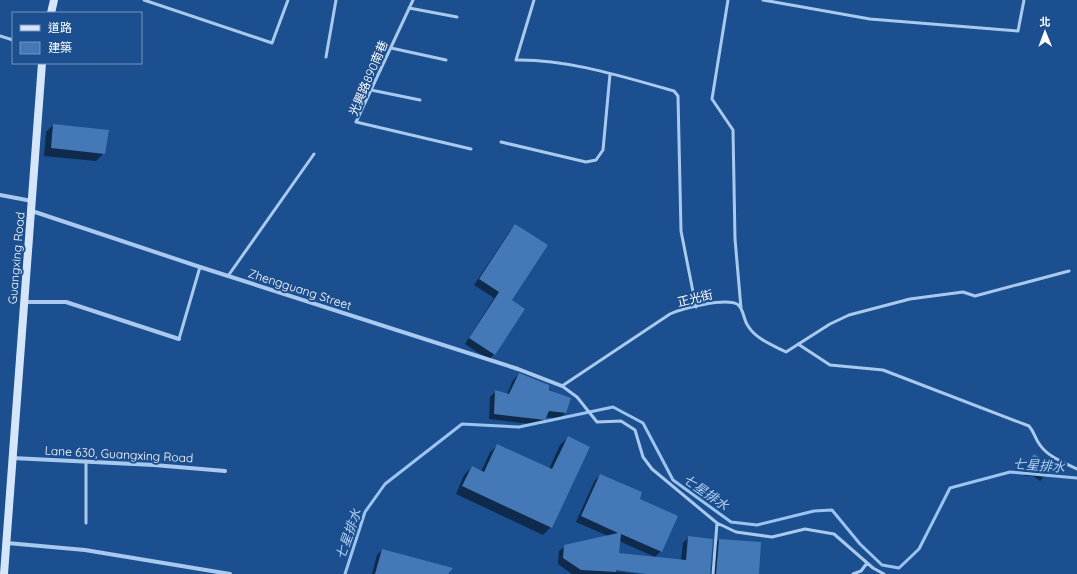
<svg xmlns="http://www.w3.org/2000/svg" width="1077" height="574" font-family="Quicksand,'Noto Sans TC',sans-serif">
<style>
.shadow{fill:#0007}
.lines{fill:none;stroke-linecap:round;stroke-linejoin:round}
.stream{stroke:#9cc4f0;stroke-width:3}
.building{fill:#4478b7}
.lane{stroke:#a9c9ee;stroke-width:3}
.street{stroke:#a9c9ee;stroke-width:4}
.secondary{stroke:#d6e6fa;stroke-width:8}
.labels{text-anchor:middle;dominant-baseline:central;stroke-width:4;stroke-linejoin:round;paint-order:stroke}
.street-label{font-size:12px;fill:#fff;stroke:#1b4f8f}
.water-label{font-size:13px;font-style:italic;fill:#b5d3f5;stroke:#1b4f8f}
</style>
<rect width="100%" height="100%" fill="#1b4f8f"/>
<path class="shadow" d="M53,125L104,153L96,161L44,156L46,132Z
M516,225L510,300L494,354L489,360L465,344L494,298L474,285L510,231Z
M519,374L569,399L565,413L559,419L546,417L539,425L489,419L490,397L496,391L507,394L513,380Z
M568,438L551,527L543,535L456,494L464,475L472,467L481,472L490,452L498,445L549,469L560,445Z
M1034,455L1052,467L1040,481L1033,476H1025L1023,468Z
M601,475L638,499L661,551L655,557L619,541L617,554L681,561L683,543L689,537L709,574H657L611,569V571L639,574H572L558,564L559,551L565,546L608,536L576,522L595,480Z
M719,540L758,574H711L714,545Z
M382,550L447,574H372L377,555Z"/>
<g class="lines">
<path class="stream" d="M345,574L365,512L385,484L462,424L519,427L613,407L643,423L673,480L731,522L757,525L814,511L832,510L860,544L882,565L899,568L919,549L950,488L1010,472L1077,478"/>
</g>
<path class="building" d="M53,124L109,130L105,154L51,148Z
M515,224L548,245L512,300L525,309L495,355L469,338L499,292L479,279Z
M519,373L549,385V390L571,398L566,413L549,411L545,420L494,414L495,390L509,394Z
M568,436L590,447L552,528L462,486L472,466L484,472L497,444L552,469Z
M1034,454L1054,467L1049,474L1041,469L1032,468L1033,462L1030,459Z
M600,474L642,492L640,499L678,516L662,552L621,534L619,553L686,560L688,536L713,539L710,574H647L616,570V572L581,570L563,558L564,545L618,533L581,516Z
M719,539L761,542L759,574H716Z
M382,549L453,568L448,574H375Z"/>
<g class="lines">
<path class="lane" d="M144,0L272,43L288,0
M413,0L356,122L471,149
M534,0L516,60C568,59 624,77 674,91L678,96L681,231L696,307
M728,0L712,99L733,130L735,239L741,308
M763,0L870,19L1018,31L1024,0
M409,8L457,17
M0,36L13,40
M391,48L446,60
M326,57L336,0
M371,90L420,100
M501,142L586,162L596,160L603,150L610,74
M228,276L314,154
M179,339L200,267
M798,344L830,365L883,370L1029,426C1035,433 1035,439 1040,445C1048,457 1065,463 1077,469
M86,461V523
M713,574L717,523
M853,574L861,571L867,563
M884,574L873,568L834,534L805,529L772,537L736,532L717,523L652,469L643,457L635,430L621,421L597,422L577,397L562,386L670,314C683,308 724,298 737,304C744,308 743,319 748,326C756,339 772,345 786,352L830,324L849,315L910,299L963,292L975,296L1069,271"/>
<path class="street" d="M0,195L32,201
M32,211L200,267L518,369L562,386
M24,302H66L179,339
M12,458L154,465L225,471
M7,543L85,550L230,574"/>
<path class="secondary" d="M51,13L54,0
M4,574L42,63"/>
</g>
<g class="labels">
<g class="street-label">
<text transform="translate(368 78) rotate(-67)">光興路890南巷</text>
<text transform="translate(16 258) rotate(-85)">Guangxing Road</text>
<text transform="translate(300 289) rotate(18)">Zhengguang Street</text>
<text transform="translate(695 298) rotate(-13)">正光街</text>
<text transform="translate(119 454) rotate(3)">Lane 630, Guangxing Road</text>
</g>
<g class="water-label">
<text transform="translate(1039 465) rotate(4)">七星排水</text>
<text transform="translate(706 492) rotate(35)">七星排水</text>
<text transform="translate(348 534) rotate(-71)">七星排水</text>
</g>
</g>
<rect x="12" y="12" width="130" height="52" fill="#1b4f8f" stroke="#7695bc"/>
<rect x="20" y="25" width="20" height="6" fill="#d6e6fa" stroke="#7695bc"/>
<text x="48" y="32" font-size="12" fill="#ffffff">道路</text>
<rect x="20" y="42" width="20" height="12" fill="#4478b7" stroke="#7695bc"/>
<text x="48" y="52" font-size="12" fill="#ffffff">建築</text>
<g transform="translate(1045 32) rotate(359)" stroke="#1b4f8f" stroke-width="3" paint-order="stroke">
<path d="M0-3L7 15L0 10L-7 15Z" fill="#ffffff"/>
<text y="-6" font-size="11" font-weight="bold" text-anchor="middle" fill="#ffffff">北</text>
</g>
</svg>
